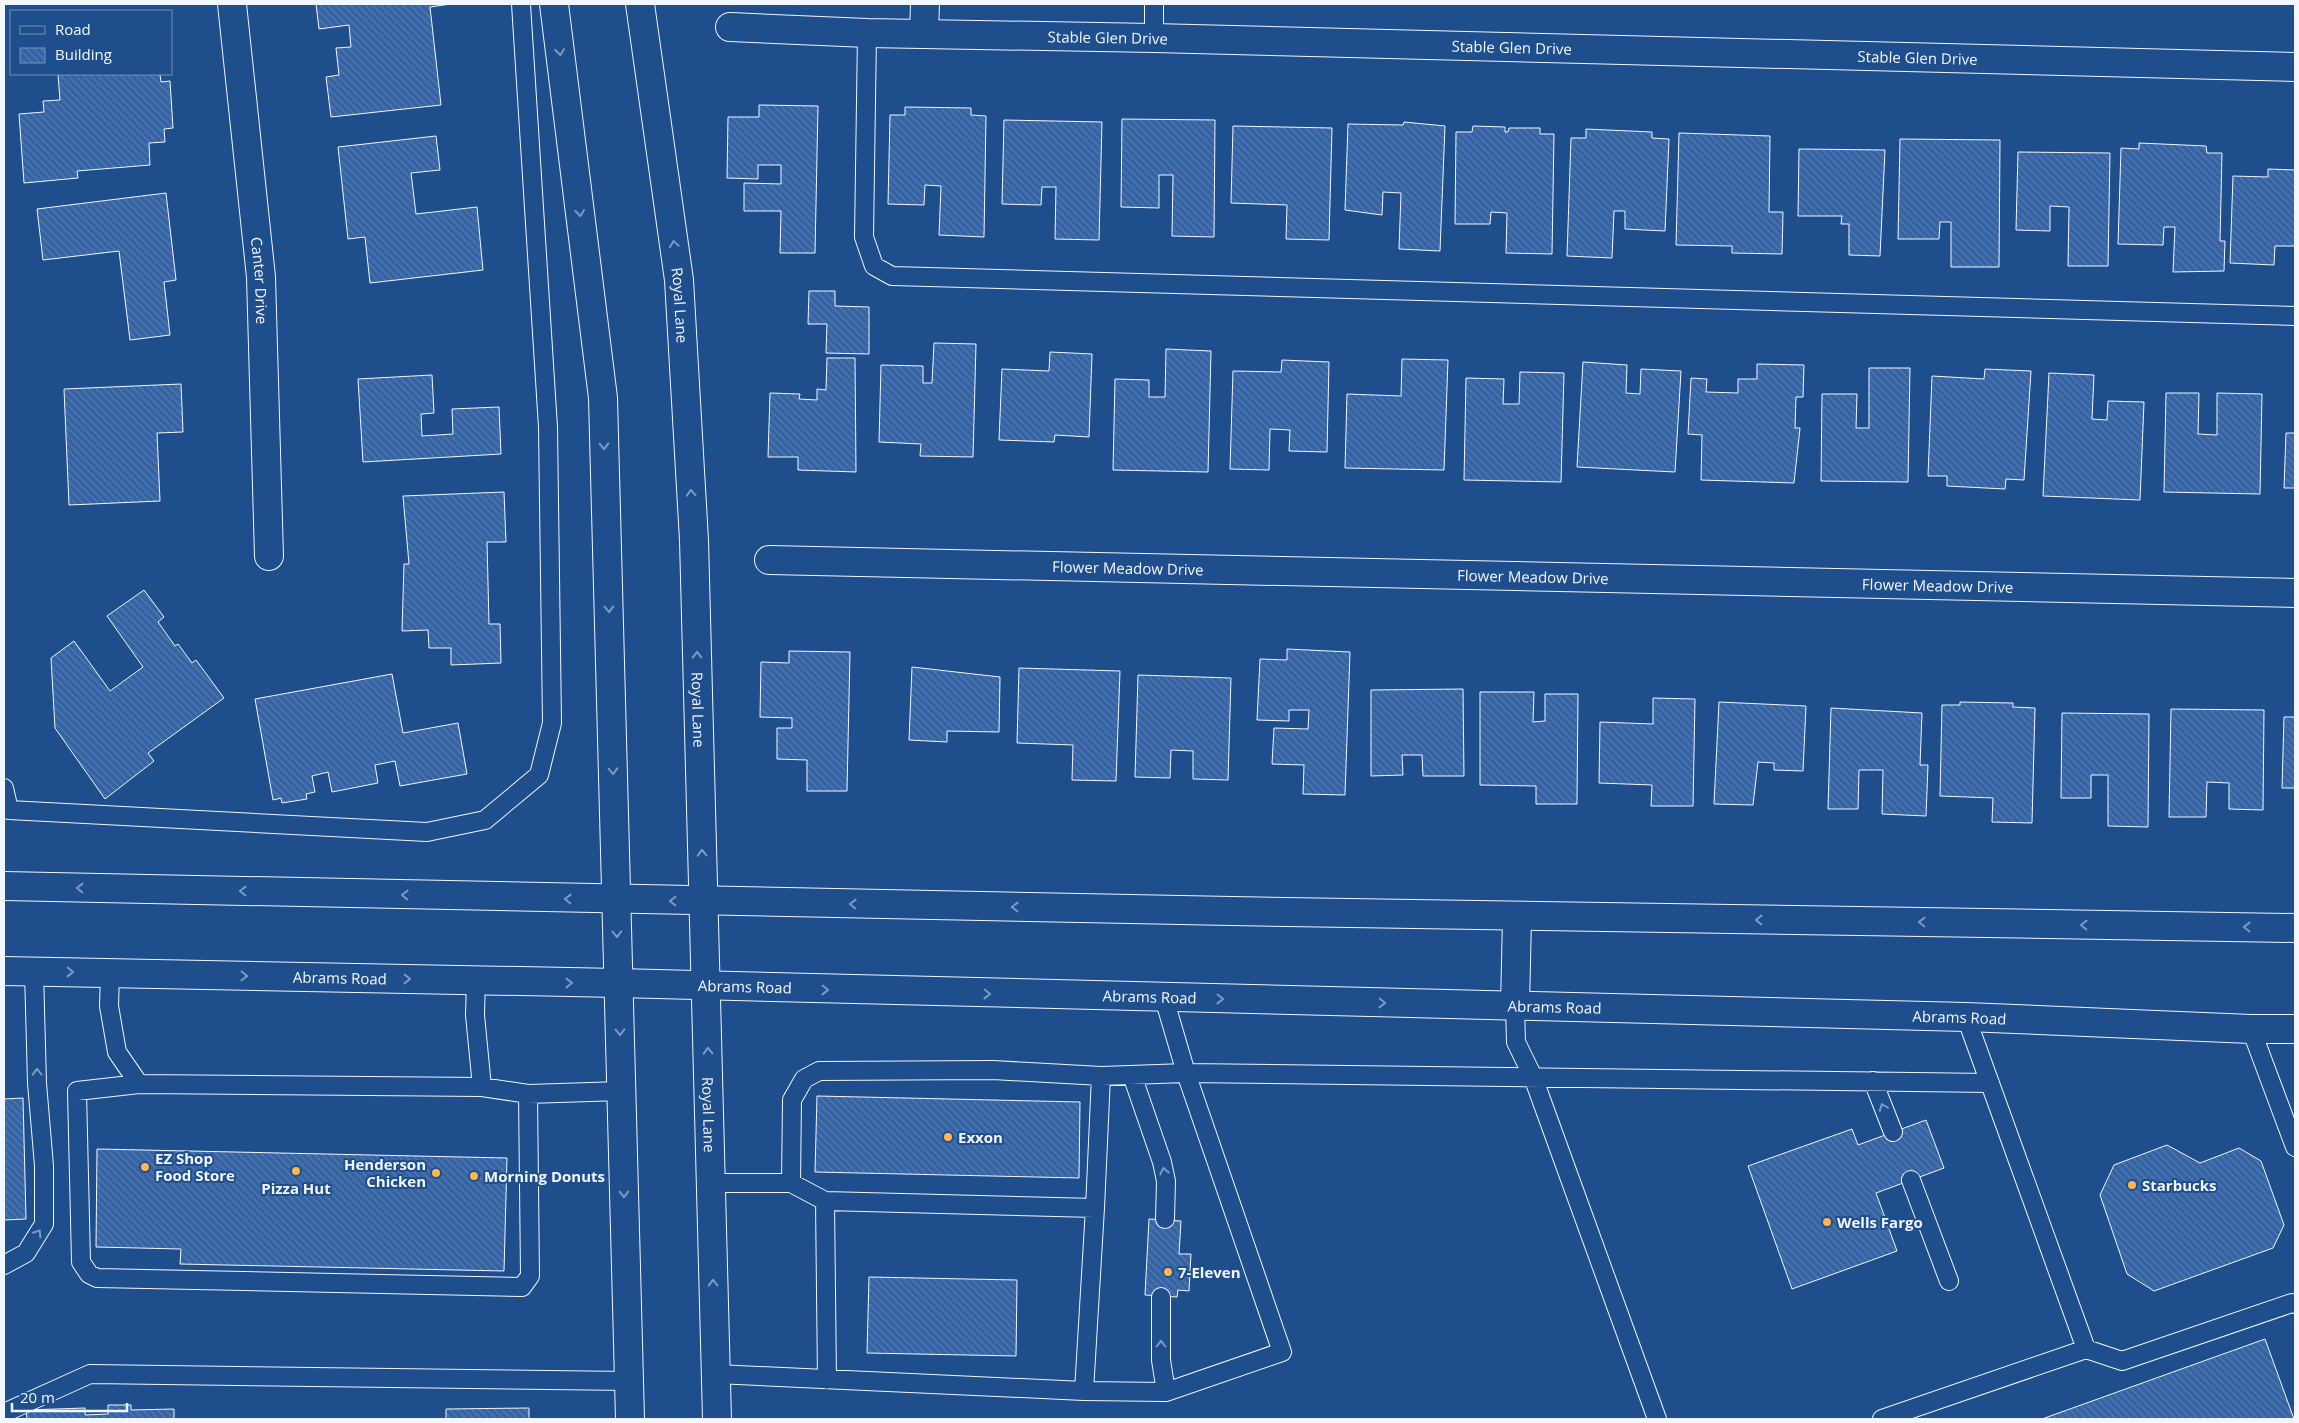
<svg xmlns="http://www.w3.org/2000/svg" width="2299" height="1423" font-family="'Open Sans',sans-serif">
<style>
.building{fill:url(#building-back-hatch);stroke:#f2f6ff}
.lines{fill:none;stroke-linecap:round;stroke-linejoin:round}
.service-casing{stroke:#f2f6ff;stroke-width:20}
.minor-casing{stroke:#f2f6ff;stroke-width:30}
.secondary-casing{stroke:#f2f6ff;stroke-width:30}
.service{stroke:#1f4e8c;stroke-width:18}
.minor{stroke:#1f4e8c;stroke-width:28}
.secondary{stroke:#1f4e8c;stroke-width:28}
.oneway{stroke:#7e9ac0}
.poi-dot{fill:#ffb74d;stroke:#1f4e8c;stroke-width:2}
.labels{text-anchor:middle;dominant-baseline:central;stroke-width:4;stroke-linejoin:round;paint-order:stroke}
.street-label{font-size:15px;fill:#f2f6ff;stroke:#1f4e8c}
.poi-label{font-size:15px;font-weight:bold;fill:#f2f6ff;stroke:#1f4e8c;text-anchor:start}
</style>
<defs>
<pattern id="building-back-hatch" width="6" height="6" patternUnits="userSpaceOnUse" patternTransform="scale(1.25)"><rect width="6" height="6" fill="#3563a3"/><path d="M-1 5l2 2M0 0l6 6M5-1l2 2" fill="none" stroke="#537ab1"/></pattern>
</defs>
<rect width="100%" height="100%" fill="#1f4e8c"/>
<path class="building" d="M316,4H451L430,7L441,105L331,117L326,77L339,75L336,48L351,47L349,25L319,29Z
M58,74H160L161,82L170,81L173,128L164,129L165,142L149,143L150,165L77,171L78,178L24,183L19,114L44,112L43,101L60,100Z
M759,105L818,106L815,253H780L781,211H744V183L781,184V165H758V179L727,178L728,117H759Z
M905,107L971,108V115L986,116L984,237L939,235L941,186L925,185L924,205L888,204L890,115H905Z
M1122,119L1215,120L1214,237L1172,236L1173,175H1159V208L1121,207Z
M1004,120L1102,122L1099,240L1055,239L1056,187H1042L1041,205L1002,204Z
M1404,122L1445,126L1440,251L1399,249L1401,193L1383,192L1382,215L1345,210L1348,124L1403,125Z
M1233,126L1332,128L1329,240L1286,239L1287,205L1231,203Z
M1473,126L1505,127V132H1508L1509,128H1540V134H1554L1552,254L1506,253L1507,213L1491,212L1490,224H1455L1456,132H1472Z
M1586,129L1652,132V138L1669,139L1665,231L1625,229V211H1614L1612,258L1567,256L1571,138H1586Z
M1679,133L1770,136L1769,212H1783L1782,254L1732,253V246L1676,245Z
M436,136L440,170L411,173L416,214L477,207L483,270L370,283L365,237L348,239L338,147Z
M1900,139L2000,140L1999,267H1951V222H1940L1939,239H1898Z
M2139,143L2206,146L2207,153H2222L2220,241H2225L2224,271L2173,272L2175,227H2164L2163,245L2118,244L2121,148L2139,149Z
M1799,149L1885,150L1880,256L1849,255V224H1841L1842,216H1798Z
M2018,152L2110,153L2108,266H2068L2069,207L2050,206V231L2016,230Z
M2268,169L2295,170V246H2275L2274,265L2230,263L2233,176L2268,177Z
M166,193L176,280L164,282L170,335L130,340L119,251L43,260L37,209Z
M809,291H835V306L869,307V354L826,353L827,324H808Z
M934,343L976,344L973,457L920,456L921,444L879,442L881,365L923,366V383H932Z
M1166,349L1211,351L1208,472L1113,470L1115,379L1149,380V397H1165Z
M1050,352L1092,354L1089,437L1055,435L1054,442L999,440L1002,369L1049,371Z
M827,358H855L856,472L798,470V457H768L770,393L800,394L799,399L817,400V389L826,390Z
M1402,359L1448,360L1444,470L1345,468L1347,394L1401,396Z
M1282,360L1329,362L1327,452L1289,451L1290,430L1270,429L1269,470L1230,469L1233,371L1281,372Z
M1583,362L1627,365L1626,393L1640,394L1641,369L1681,371L1675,472L1577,467Z
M1757,364L1804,365L1803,397H1796L1795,428H1800L1794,483L1701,480L1702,435L1688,434L1691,378L1707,379L1706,392L1738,393V379H1757Z
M1869,368H1910L1908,482L1821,481L1822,394H1857L1856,428H1869Z
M1985,369L2031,371L2024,480L2006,479L2005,489L1947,486V476H1928L1932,376L1984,379Z
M1520,372L1564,373L1561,482L1464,480L1466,378L1504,379L1503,404H1519Z
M2049,373L2094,375L2092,419L2107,420L2108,401L2144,402L2140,500L2043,496Z
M432,375L434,413L421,414L422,436L453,434L452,409L499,407L501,454L363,462L358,379Z
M181,384L183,432L157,433L160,501L69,505L64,389Z
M2166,393H2199L2198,434L2217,435V393L2262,394L2260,494L2164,492Z
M2286,433H2295V488H2284Z
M504,492L506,542H487L489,624H500L501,663L451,665V648H429L428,630L402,631L404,564H409L403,496Z
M144,590L164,617L158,622L175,646L178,644L192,663L196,660L224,698L148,753L154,761L105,799L55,728L51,658L74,641L110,691L143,667L107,616Z
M1287,649L1350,652L1345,795L1303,794L1304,765L1272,764L1274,728L1308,729L1309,710H1289V721L1257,720L1260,659L1287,660Z
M789,651L850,652L847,791H807V760L777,759V728H792V718L760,717L761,662L789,663Z
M912,667L1000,677L999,732L947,731V742L909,740Z
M1019,668L1120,671L1116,781L1072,780L1073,745L1017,743Z
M392,674L403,733L458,723L467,774L400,786L395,761L375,765L378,783L332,792L328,772L312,776L315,792L306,794L307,799L282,803L281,798L273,800L255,699Z
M1138,675L1231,678L1228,780L1193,779V751L1171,750L1170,778L1135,777Z
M1463,689L1464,776H1423L1422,755H1402L1403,775L1371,776V690Z
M1480,692H1534L1533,722L1545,721V694H1578L1577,804H1536V786L1480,785Z
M1653,698L1695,699L1693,806H1651L1652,785L1599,783L1600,722L1653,724Z
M1719,702L1806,706L1803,771L1774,770V763L1758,762L1753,805L1714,804Z
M1960,702L2013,703V707L2035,708L2032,823L1992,822L1993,798L1940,796L1942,705H1960Z
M1831,708L1922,713L1920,765H1928L1926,816L1882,814L1883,770H1859L1858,809H1828Z
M2171,709L2264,710L2263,810L2229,809V783L2207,782L2206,817H2169Z
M2062,713L2149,714L2148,827L2108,826V775H2091V798H2061Z
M2284,717H2295V788H2282Z
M817,1096L1080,1102L1079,1178L815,1172Z
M23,1098L26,1219L4,1220V1099Z
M1926,1120L1944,1168L1876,1193L1897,1251L1792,1289L1748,1166L1852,1129L1858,1145Z
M2167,1145L2200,1163L2239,1148L2261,1161L2284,1225L2273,1248L2154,1291L2127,1274L2100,1195L2114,1165Z
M97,1149L507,1158L504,1271L180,1264L181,1249L96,1247Z
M1149,1219L1181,1221L1179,1254H1191L1189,1291L1178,1290L1177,1297L1145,1295Z
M869,1277L1017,1280L1016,1356L867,1353Z
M2265,1339L2294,1419H2042Z
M108,1405H131V1410L174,1409V1419H27L26,1410L85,1408V1415L108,1414Z
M529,1408V1419H446V1409Z"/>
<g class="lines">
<defs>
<path id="service" d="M867,33L864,237L874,266L892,276L2295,316
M1154,38V4
M4,788L9,810L427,832L485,820L539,775L552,723L548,427L521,4
M110,973L109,1006L117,1052L139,1084L482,1087L528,1094L621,1091
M476,981L475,1015L482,1087
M1515,1006L1516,1042L1533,1077L1657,1419
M1966,1017L2086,1349
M2251,1029L2295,1147
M993,1070L1101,1076L1095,1208L825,1201L791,1183L792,1100L804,1079L819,1071Z
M1132,1075L1162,1162L1166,1181L1165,1219
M1101,1076L1186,1073L1990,1083
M1873,1081L1893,1132
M139,1084L77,1091L81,1262L89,1274L97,1278L522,1287L530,1276L528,1094
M1911,1180L1949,1281
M711,1183H791
M825,1201L827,1380
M4,1265L26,1253L44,1224V1166L37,1083L34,971
M1161,1297V1360L1166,1392
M716,1374L1084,1391L1166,1392L1282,1352L1186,1073L1164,998
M1084,1391L1095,1208
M4,1413L90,1374L629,1381
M1882,1419L2086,1349L2122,1361L2292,1303L2295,1304"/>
<g id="minor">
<path id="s1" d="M232,4L261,277L269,556"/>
<path id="s2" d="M730,27L867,33L1154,38L2295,67"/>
<path d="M924,33L925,4"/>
<path id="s3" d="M769,560L2295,593"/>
</g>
<g id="secondary">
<path d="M554,4L603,398L630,1419"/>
<path id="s4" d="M640,4L679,280L694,540L717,1419"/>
<path d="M4,886C768,904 1531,917 2295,928"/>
<path id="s5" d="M4,971L618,983L1966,1017L2251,1029H2295"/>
<path d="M1515,1006L1517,917"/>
</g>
</defs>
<use href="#service" class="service-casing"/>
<use href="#minor" class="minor-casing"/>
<use href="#secondary" class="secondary-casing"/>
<use href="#service" class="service"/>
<use href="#minor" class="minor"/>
<use href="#secondary" class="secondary"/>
</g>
<defs><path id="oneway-chevron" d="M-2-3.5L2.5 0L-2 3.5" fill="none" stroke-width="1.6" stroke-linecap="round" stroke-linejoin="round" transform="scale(1.25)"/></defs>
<g class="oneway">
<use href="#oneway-chevron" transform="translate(560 52) rotate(83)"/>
<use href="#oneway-chevron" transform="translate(580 213) rotate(83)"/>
<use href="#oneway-chevron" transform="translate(674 244) rotate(-98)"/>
<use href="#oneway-chevron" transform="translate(604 446) rotate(88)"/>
<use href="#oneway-chevron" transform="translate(691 493) rotate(-93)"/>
<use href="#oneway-chevron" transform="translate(609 609) rotate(88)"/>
<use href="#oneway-chevron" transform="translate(697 655) rotate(-91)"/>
<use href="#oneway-chevron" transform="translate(613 771) rotate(88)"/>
<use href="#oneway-chevron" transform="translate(702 853) rotate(-91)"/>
<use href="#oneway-chevron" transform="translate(80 888) rotate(-179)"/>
<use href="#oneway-chevron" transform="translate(243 891) rotate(-179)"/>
<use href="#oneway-chevron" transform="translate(405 895) rotate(-179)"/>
<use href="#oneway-chevron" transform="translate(568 899) rotate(-179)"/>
<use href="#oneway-chevron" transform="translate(673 901) rotate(-179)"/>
<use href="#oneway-chevron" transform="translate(853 904) rotate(-179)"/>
<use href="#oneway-chevron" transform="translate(1015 907) rotate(-179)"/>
<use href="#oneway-chevron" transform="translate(1759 920) rotate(-179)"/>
<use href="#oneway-chevron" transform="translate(1922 922) rotate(-179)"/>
<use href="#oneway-chevron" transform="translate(2084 925) rotate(-179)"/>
<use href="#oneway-chevron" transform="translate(2247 927) rotate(-179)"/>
<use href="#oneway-chevron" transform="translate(617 934) rotate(89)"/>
<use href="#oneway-chevron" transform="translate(70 972) rotate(1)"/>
<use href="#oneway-chevron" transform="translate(244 976) rotate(1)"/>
<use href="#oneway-chevron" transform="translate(407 979) rotate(1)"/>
<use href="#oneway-chevron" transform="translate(569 983)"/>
<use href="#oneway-chevron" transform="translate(825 990) rotate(1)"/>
<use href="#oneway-chevron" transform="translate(987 994) rotate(1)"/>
<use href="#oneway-chevron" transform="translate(1220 999) rotate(1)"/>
<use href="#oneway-chevron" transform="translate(1382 1003) rotate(1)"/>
<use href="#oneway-chevron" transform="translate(620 1032) rotate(89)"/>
<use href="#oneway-chevron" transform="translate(708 1051) rotate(-92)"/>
<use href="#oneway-chevron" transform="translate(37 1072) rotate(-91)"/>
<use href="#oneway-chevron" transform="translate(1883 1107) rotate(-111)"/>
<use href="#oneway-chevron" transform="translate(1164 1171) rotate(-102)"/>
<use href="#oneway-chevron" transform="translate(624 1194) rotate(88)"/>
<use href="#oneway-chevron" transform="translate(38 1233) rotate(-58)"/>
<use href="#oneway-chevron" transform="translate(713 1283) rotate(-91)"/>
<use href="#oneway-chevron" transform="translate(1161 1344) rotate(-90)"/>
</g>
<g class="poi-dot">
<circle cx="948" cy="1137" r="5"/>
<circle cx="145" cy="1167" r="5"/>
<circle cx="296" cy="1171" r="5"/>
<circle cx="436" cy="1173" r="5"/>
<circle cx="474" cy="1176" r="5"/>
<circle cx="2132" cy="1185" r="5"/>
<circle cx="1827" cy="1222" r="5"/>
<circle cx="1168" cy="1272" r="5"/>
</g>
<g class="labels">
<g class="street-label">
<text stroke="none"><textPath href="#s2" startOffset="378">Stable Glen Drive</textPath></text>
<text stroke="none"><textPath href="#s2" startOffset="782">Stable Glen Drive</textPath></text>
<text stroke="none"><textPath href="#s2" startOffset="1188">Stable Glen Drive</textPath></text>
<text stroke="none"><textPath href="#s1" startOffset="278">Canter Drive</textPath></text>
<text stroke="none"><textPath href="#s4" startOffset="304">Royal Lane</textPath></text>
<text stroke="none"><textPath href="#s3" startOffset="359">Flower Meadow Drive</textPath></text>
<text stroke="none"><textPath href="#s3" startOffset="764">Flower Meadow Drive</textPath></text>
<text stroke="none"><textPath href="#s3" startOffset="1169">Flower Meadow Drive</textPath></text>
<text stroke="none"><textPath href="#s4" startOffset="709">Royal Lane</textPath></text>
<text stroke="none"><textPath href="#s5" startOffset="336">Abrams Road</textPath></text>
<text stroke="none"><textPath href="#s5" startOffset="741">Abrams Road</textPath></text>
<text stroke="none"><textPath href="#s5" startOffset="1146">Abrams Road</textPath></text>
<text stroke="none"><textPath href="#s5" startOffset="1551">Abrams Road</textPath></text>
<text stroke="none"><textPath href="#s5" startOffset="1956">Abrams Road</textPath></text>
<text stroke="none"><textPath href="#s4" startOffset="1114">Royal Lane</textPath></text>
</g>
<g class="poi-label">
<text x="958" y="1137">Exxon</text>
<text x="155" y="1158">EZ Shop<tspan x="155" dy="17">Food Store</tspan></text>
<text x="426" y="1164" text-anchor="end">Henderson<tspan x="426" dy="17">Chicken</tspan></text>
<text x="484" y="1176">Morning Donuts</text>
<text x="2142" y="1185">Starbucks</text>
<text x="296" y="1188" text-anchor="middle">Pizza Hut</text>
<text x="1837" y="1222">Wells Fargo</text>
<text x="1178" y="1272">7-Eleven</text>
</g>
</g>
<rect width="2299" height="1423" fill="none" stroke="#f2f6ff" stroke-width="10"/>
<rect x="10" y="10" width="162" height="65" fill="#1f4e8c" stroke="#7391ba"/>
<rect x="20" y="26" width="25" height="8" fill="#1f4e8c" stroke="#7391ba"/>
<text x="55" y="35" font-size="15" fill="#f2f6ff">Road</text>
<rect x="20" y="48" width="25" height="15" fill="url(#building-back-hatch)" stroke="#7391ba"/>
<text x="55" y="60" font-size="15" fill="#f2f6ff">Building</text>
<path d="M12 1403v8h115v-8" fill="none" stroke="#f2f6ff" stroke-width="2.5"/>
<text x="20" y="1403" font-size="15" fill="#f2f6ff" stroke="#1f4e8c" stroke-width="4" paint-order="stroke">20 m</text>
</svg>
